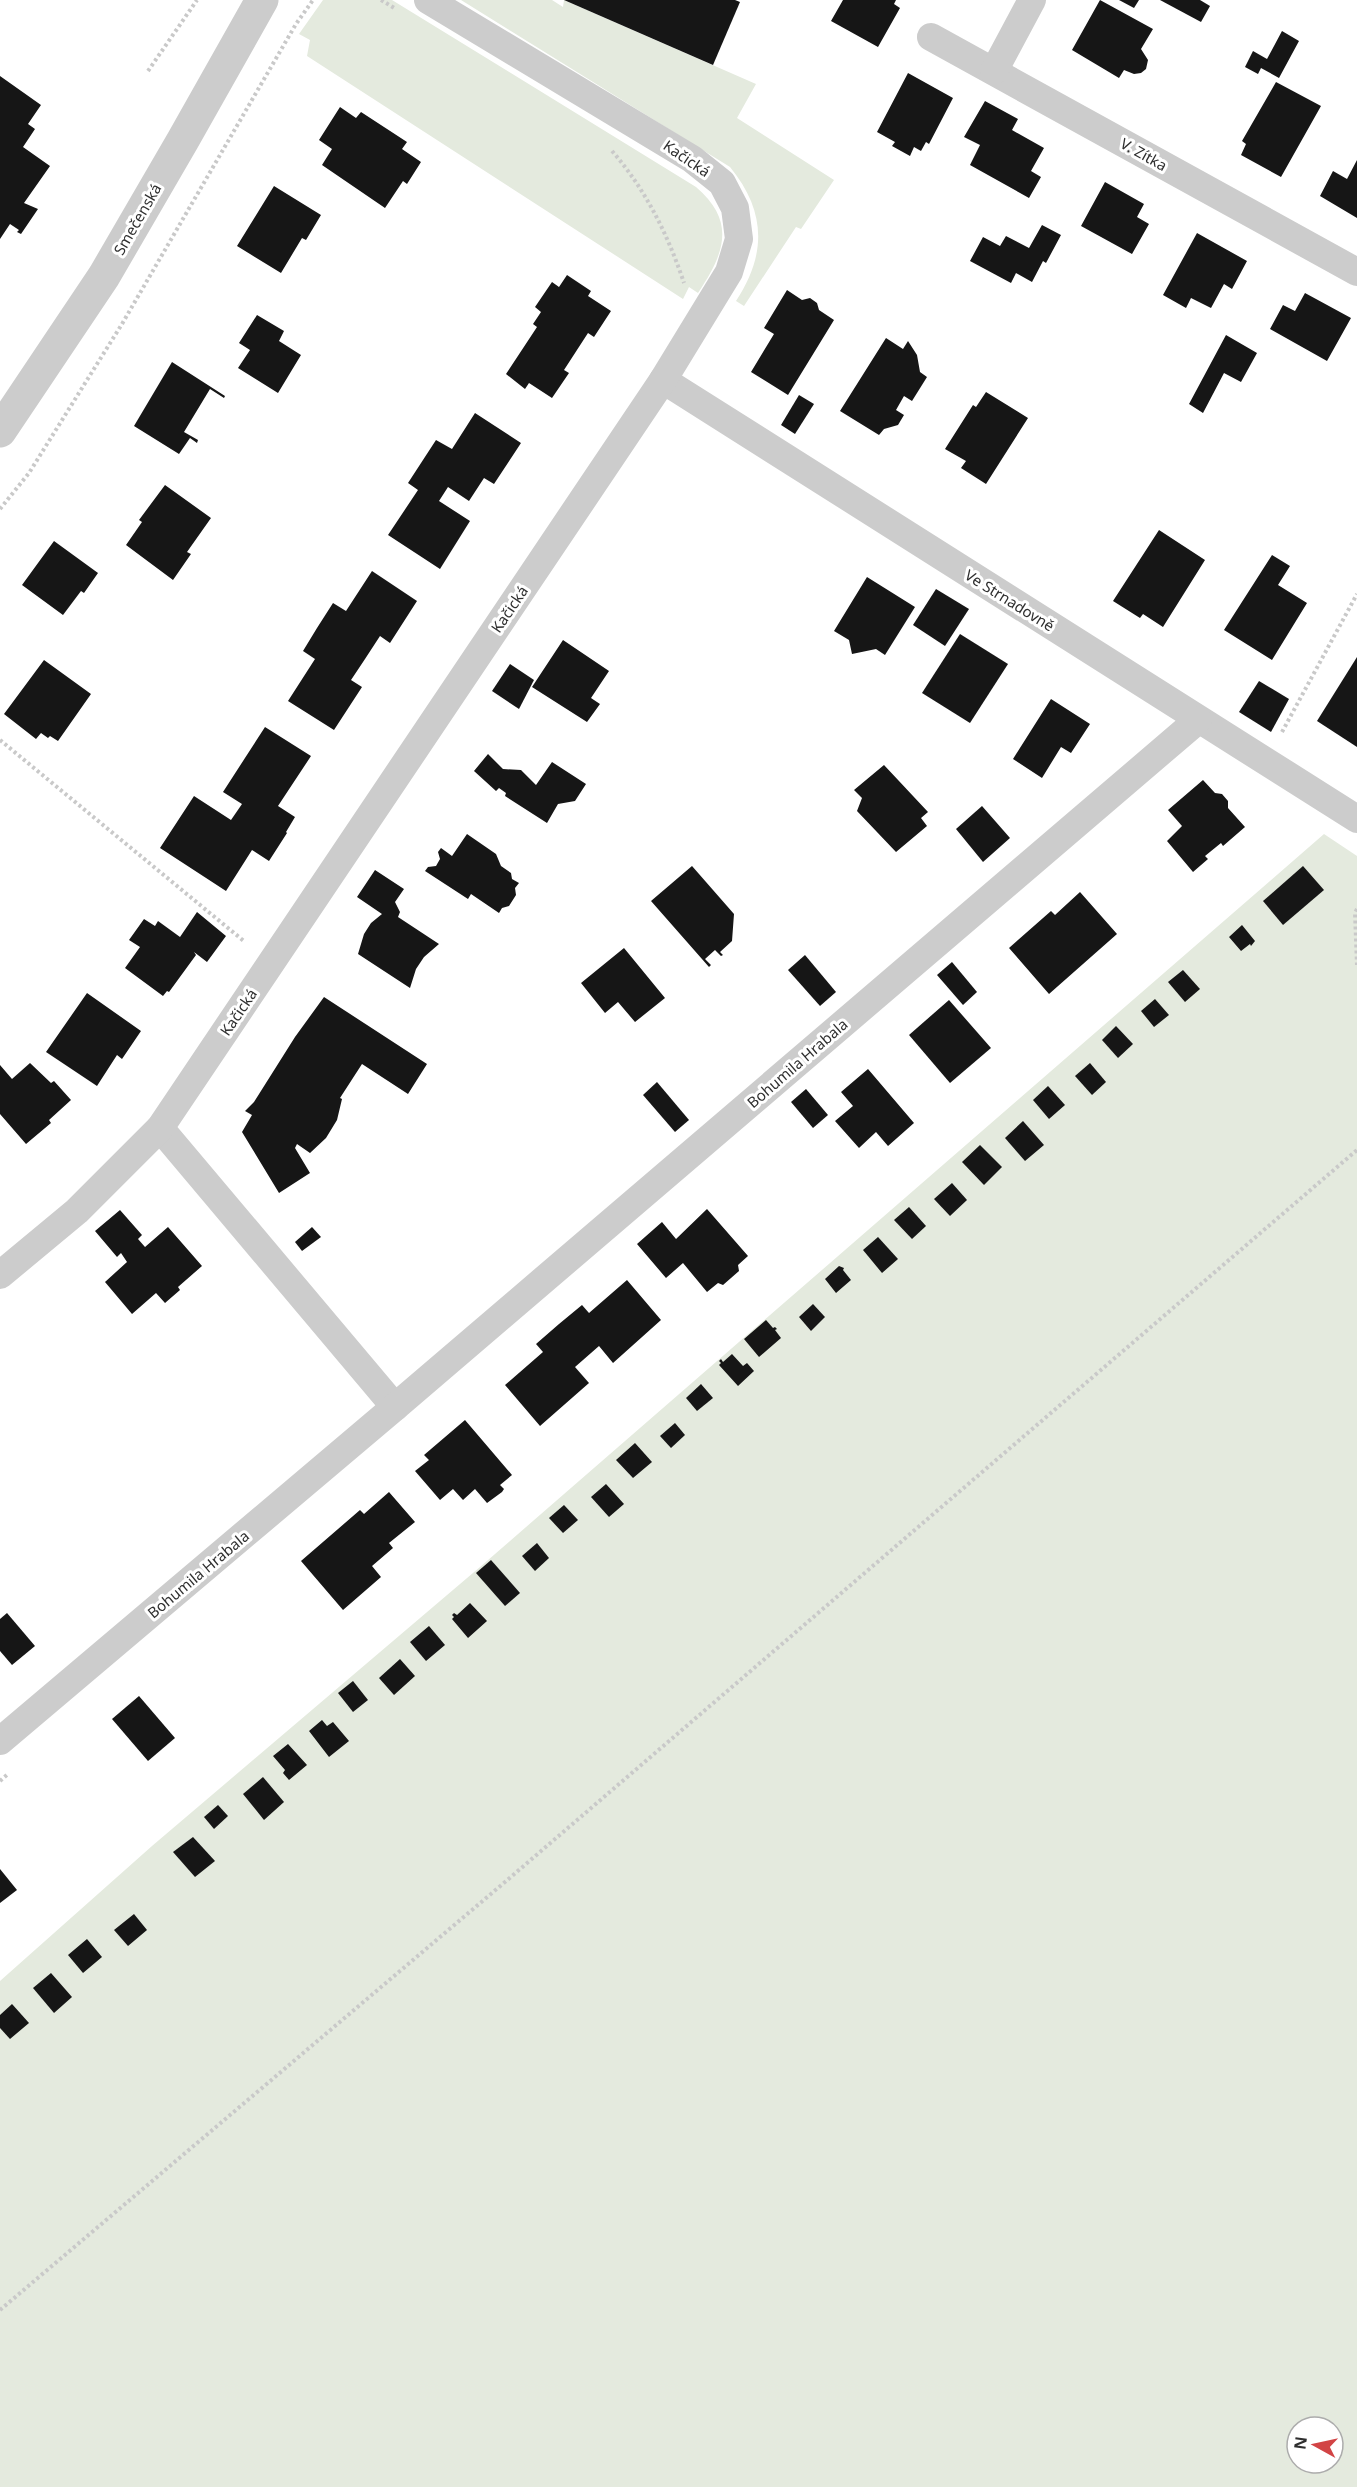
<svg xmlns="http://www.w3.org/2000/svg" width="1357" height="2487" viewBox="0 0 1357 2487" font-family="'Noto Sans',sans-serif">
  <rect width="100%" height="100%" fill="#fff"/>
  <g fill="#e4eade" fill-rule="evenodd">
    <path d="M 323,0 L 392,0 L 696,187 C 737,222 724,254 698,293 L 689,287 L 683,299 L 307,56 L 310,40 L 299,34 Z"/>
    <path d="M 461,0 L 552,0 L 563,7 L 564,0 L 756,84 L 737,118 L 834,180 L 801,229 L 796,227 L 744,306 L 736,301 C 767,254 766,211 730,167 Z"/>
    <path d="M 1324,834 L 1357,856 L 1357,2487 L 0,2487 L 0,1981 L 152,1846 L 480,1567 ZM 1297,2427 L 1333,2427 L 1333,2463 L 1297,2463 Z"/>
  </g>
  <g fill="#161616">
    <path d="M 564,0 L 735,0 L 740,2 L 713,65 Z"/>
    <path d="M 843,0 L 896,0 L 894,4 L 900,8 L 878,47 L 831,21 Z"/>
    <path d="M 1100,0 L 1153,29 L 1141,49 L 1148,60 L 1146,69 L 1141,73 L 1134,74 L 1124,70 L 1119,78 L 1072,50 Z"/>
    <path d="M 1119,0 L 1139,0 L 1134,8 Z"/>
    <path d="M 1160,0 L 1200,0 L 1210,6 L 1201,22 Z"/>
    <path d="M 1282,31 L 1299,41 L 1279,78 L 1261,68 L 1258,74 L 1245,67 L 1253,51 L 1267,59 Z"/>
    <path d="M 908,73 L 953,98 L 929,144 L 926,142 L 921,151 L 914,147 L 910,156 L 892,146 L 895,142 L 877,132 Z"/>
    <path d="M 0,76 L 41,105 L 28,124 L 35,129 L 23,147 L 50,166 L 24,203 L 38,209 L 21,234 L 17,232 L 19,230 L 10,224 L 0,239 Z"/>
    <path d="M 1276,82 L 1321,106 L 1281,177 L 1241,155 L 1246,144 L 1242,141 Z"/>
    <path d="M 985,101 L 1018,119 L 1012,130 L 1044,148 L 1031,171 L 1041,177 L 1029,198 L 970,165 L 980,145 L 964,137 Z"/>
    <path d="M 340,107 L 356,118 L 361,112 L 407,142 L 402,149 L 421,162 L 407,184 L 403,181 L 385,208 L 322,165 L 332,149 L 319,140 Z"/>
    <path d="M 1357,160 L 1357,218 L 1320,196 L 1333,171 L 1347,179 Z"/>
    <path d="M 1105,182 L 1144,204 L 1137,217 L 1149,224 L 1132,254 L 1081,226 Z"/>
    <path d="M 274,186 L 321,215 L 306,240 L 302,238 L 281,273 L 237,246 Z"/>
    <path d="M 1042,225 L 1061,235 L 1046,263 L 1043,261 L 1032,282 L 1016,273 L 1011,283 L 970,261 L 983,237 L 1000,246 L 1006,236 L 1029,248 Z"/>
    <path d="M 1197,233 L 1247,261 L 1232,289 L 1224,284 L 1211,308 L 1191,298 L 1186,308 L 1163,295 Z"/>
    <path d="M 567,275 L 591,291 L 588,296 L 611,311 L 594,337 L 588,333 L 564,370 L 569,373 L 552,398 L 529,383 L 525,389 L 506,374 L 537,327 L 533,324 L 541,312 L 535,307 L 552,282 L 559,287 Z"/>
    <path d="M 787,290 L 802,300 L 810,298 L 817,303 L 819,310 L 834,320 L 788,395 L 751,372 L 774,334 L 764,328 Z"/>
    <path d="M 1305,293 L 1351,318 L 1327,361 L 1270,329 L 1283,305 L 1295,311 Z"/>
    <path d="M 257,315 L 284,331 L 279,341 L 301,355 L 278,393 L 238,368 L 250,350 L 239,343 Z"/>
    <path d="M 1226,335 L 1257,353 L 1241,382 L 1224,373 L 1203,413 L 1189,404 Z"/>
    <path d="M 886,338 L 903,349 L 908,341 L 917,355 L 920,372 L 927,377 L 912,401 L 904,396 L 896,410 L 904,415 L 898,425 L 884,429 L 879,435 L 840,411 Z"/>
    <path d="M 172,362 L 225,396 L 224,398 L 210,389 L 184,432 L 198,440 L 197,443 L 190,438 L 179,454 L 134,426 Z"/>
    <path d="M 986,392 L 1028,418 L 986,484 L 961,468 L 966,461 L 945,449 L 973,405 L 976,407 Z"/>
    <path d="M 799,395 L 814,404 L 795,434 L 781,425 Z"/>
    <path d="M 475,413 L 521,443 L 494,484 L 484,478 L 469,501 L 448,487 L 439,501 L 470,521 L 440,569 L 388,535 L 418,490 L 408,483 L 436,440 L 452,449 Z"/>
    <path d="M 165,485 L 211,518 L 187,552 L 191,554 L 173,580 L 126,545 L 142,522 L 139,520 Z"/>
    <path d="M 1159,530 L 1205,560 L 1163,627 L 1143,614 L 1140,618 L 1113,601 Z"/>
    <path d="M 54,541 L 98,573 L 84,593 L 81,591 L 63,615 L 22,585 Z"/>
    <path d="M 1272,555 L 1290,566 L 1278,585 L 1307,603 L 1272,660 L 1224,630 Z"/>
    <path d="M 372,571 L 417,601 L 390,643 L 380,636 L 365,659 L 351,680 L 362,687 L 334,730 L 288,701 L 315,659 L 303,651 L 317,628 L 333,603 L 346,611 Z"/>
    <path d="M 867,577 L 915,607 L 885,655 L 876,649 L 852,654 L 849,640 L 834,631 Z"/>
    <path d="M 936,589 L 969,609 L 945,646 L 913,625 Z"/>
    <path d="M 960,634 L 1008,664 L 970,723 L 922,693 Z"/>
    <path d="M 563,640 L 609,671 L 591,698 L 600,704 L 587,722 L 532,687 Z"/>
    <path d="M 1357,657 L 1357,747 L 1317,721 Z"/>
    <path d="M 44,660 L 91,694 L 58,741 L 50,736 L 48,738 L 41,733 L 36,739 L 4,714 Z"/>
    <path d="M 510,664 L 534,680 L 519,709 L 492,691 Z"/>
    <path d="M 1259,681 L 1289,699 L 1271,732 L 1239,712 Z"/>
    <path d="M 1051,699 L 1090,724 L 1071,753 L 1061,747 L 1042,778 L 1013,759 Z"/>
    <path d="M 265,727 L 311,756 L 278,806 L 295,817 L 286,832 L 287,833 L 269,861 L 252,850 L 226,891 L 160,848 L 194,796 L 231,820 L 242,804 L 223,792 Z"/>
    <path d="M 488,754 L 503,769 L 521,770 L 536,785 L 552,762 L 586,784 L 575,801 L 558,804 L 547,823 L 505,796 L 506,793 L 499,788 L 496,791 L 474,771 Z"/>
    <path d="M 884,765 L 928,812 L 921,818 L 927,826 L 896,852 L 857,811 L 862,798 L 854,790 Z"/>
    <path d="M 1203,780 L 1215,793 L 1222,794 L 1228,801 L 1228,808 L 1245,827 L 1223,846 L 1221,843 L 1205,856 L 1208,859 L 1193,872 L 1167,841 L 1182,826 L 1168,810 Z"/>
    <path d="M 982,806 L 1010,838 L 983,862 L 956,829 Z"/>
    <path d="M 467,834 L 496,854 L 501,866 L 511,873 L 512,879 L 519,883 L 515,888 L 516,895 L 509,906 L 502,908 L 499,913 L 471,894 L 468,899 L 425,871 L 428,867 L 436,866 L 440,859 L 438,852 L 441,848 L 452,856 Z"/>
    <path d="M 692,866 L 734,914 L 732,941 L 720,952 L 723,955 L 721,956 L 715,950 L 705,959 L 711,965 L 709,967 L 651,901 Z"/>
    <path d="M 1303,866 L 1324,890 L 1283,925 L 1263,901 Z"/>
    <path d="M 375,870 L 404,889 L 395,902 L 400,912 L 398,917 L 439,944 L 424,957 L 416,969 L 410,988 L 358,954 L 364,934 L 371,923 L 382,914 L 357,897 Z"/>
    <path d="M 1080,892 L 1117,934 L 1049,994 L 1009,948 L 1051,911 L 1055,915 Z"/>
    <path d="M 197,912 L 226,936 L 207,962 L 194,952 L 196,955 L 169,992 L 167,991 L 163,996 L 125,968 L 140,947 L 129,940 L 144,919 L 155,926 L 158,921 L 180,937 Z"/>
    <path d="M 1242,925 L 1255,941 L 1251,946 L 1250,944 L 1241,951 L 1229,937 Z"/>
    <path d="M 624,948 L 665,998 L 635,1022 L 618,1002 L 605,1013 L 581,983 Z"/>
    <path d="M 805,955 L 836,992 L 820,1006 L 788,970 Z"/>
    <path d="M 952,962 L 977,992 L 963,1005 L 937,975 Z"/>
    <path d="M 1183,970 L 1200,989 L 1185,1002 L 1168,982 Z"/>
    <path d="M 87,993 L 141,1031 L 122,1059 L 117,1055 L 97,1086 L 46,1052 Z"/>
    <path d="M 324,997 L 427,1064 L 408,1094 L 362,1064 L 340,1098 L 342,1099 L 337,1120 L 326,1138 L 310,1153 L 297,1144 L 295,1148 L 310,1173 L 279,1193 L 242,1132 L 252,1115 L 245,1111 L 254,1102 L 295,1037 Z"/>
    <path d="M 1155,999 L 1169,1015 L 1154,1027 L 1141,1011 Z"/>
    <path d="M 949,1000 L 991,1048 L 950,1083 L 909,1035 Z"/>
    <path d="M 1116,1026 L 1133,1044 L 1118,1058 L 1102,1040 Z"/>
    <path d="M 30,1063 L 51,1083 L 54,1081 L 71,1100 L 49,1120 L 51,1123 L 26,1144 L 0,1114 L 0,1065 L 12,1079 Z"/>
    <path d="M 1090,1063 L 1106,1082 L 1092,1095 L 1075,1076 Z"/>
    <path d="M 868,1069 L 914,1123 L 888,1146 L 876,1132 L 859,1148 L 835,1121 L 853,1106 L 841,1092 Z"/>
    <path d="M 657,1082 L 689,1120 L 675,1132 L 643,1095 Z"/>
    <path d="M 1048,1086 L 1065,1105 L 1049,1119 L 1033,1100 Z"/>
    <path d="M 806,1089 L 828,1115 L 813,1128 L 791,1102 Z"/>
    <path d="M 1023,1121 L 1044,1145 L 1025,1161 L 1005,1138 Z"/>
    <path d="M 980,1145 L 1002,1167 L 984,1185 L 962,1162 Z"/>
    <path d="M 952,1183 L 967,1200 L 950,1216 L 934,1199 Z"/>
    <path d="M 909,1207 L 926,1226 L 912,1239 L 894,1220 Z"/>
    <path d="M 707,1209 L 748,1256 L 738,1265 L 739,1271 L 723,1285 L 718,1283 L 707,1292 L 683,1263 L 666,1278 L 637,1244 L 662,1222 L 676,1239 Z"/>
    <path d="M 120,1210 L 142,1235 L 138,1239 L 145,1247 L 168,1227 L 202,1266 L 178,1287 L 180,1290 L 165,1303 L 156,1293 L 132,1314 L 105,1282 L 127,1262 L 121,1253 L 117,1257 L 95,1231 Z"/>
    <path d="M 312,1227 L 321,1237 L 302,1251 L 295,1242 Z"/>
    <path d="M 878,1237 L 898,1259 L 882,1273 L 863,1250 Z"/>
    <path d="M 839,1266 L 844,1268 L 843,1270 L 851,1280 L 836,1293 L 825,1279 Z"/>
    <path d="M 627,1280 L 661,1320 L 613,1363 L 599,1346 L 575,1367 L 589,1383 L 540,1426 L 505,1385 L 543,1352 L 536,1344 L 559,1324 L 582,1305 L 589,1313 Z"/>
    <path d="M 813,1304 L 825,1317 L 811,1331 L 799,1317 Z"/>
    <path d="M 766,1320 L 773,1328 L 775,1327 L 777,1329 L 775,1330 L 781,1338 L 759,1357 L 744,1339 Z"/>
    <path d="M 732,1354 L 743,1366 L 747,1363 L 754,1371 L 738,1386 L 719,1365 L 721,1363 L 719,1361 L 721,1359 L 723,1362 Z"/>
    <path d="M 701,1384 L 713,1398 L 697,1411 L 686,1398 Z"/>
    <path d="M 465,1420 L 512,1475 L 500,1485 L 504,1489 L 502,1492 L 487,1503 L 475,1489 L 463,1500 L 453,1489 L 440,1500 L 415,1471 L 429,1460 L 424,1455 Z"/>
    <path d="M 675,1423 L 685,1435 L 671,1448 L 660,1436 Z"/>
    <path d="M 635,1443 L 652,1462 L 633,1478 L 616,1460 Z"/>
    <path d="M 606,1484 L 624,1504 L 609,1517 L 591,1497 Z"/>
    <path d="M 389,1492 L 415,1522 L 389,1543 L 393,1548 L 372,1566 L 381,1577 L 343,1610 L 301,1561 L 360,1510 L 364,1514 Z"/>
    <path d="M 564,1505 L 578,1520 L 563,1533 L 549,1518 Z"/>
    <path d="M 537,1543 L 549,1558 L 535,1571 L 522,1556 Z"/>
    <path d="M 491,1560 L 520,1593 L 505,1606 L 476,1573 Z"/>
    <path d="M 470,1603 L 487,1621 L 468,1638 L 452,1619 L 454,1617 L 452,1615 L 454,1613 L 457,1615 Z"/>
    <path d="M 7,1613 L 35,1646 L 12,1665 L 0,1651 L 0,1619 Z"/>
    <path d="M 429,1626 L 445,1645 L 426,1661 L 410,1642 Z"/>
    <path d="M 400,1659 L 415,1676 L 394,1695 L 379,1678 Z"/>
    <path d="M 353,1681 L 368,1700 L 353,1712 L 338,1693 Z"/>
    <path d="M 139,1696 L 175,1738 L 148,1761 L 112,1719 Z"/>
    <path d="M 322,1720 L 327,1726 L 333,1722 L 349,1741 L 329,1757 L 309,1731 Z"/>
    <path d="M 288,1744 L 307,1765 L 289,1780 L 283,1773 L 285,1770 L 273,1756 Z"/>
    <path d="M 263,1777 L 284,1802 L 264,1820 L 243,1794 Z"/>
    <path d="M 218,1805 L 228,1816 L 214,1829 L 204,1817 Z"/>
    <path d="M 193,1837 L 215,1861 L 195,1877 L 173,1852 Z"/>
    <path d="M 0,1869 L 17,1890 L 0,1903 Z"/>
    <path d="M 134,1914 L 147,1930 L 128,1946 L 114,1930 Z"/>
    <path d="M 87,1939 L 102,1957 L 83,1973 L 68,1955 Z"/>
    <path d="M 51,1973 L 72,1997 L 54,2013 L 33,1988 Z"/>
    <path d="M 12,2004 L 29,2023 L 10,2039 L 0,2028 L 0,2015 Z"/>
  </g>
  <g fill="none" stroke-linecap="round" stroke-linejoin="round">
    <g stroke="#c9c9c9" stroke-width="4" stroke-dasharray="3 3" stroke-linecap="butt">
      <path d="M 381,0 L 396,9"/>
      <path d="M 148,71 L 197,0"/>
      <path d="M 612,151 C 646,190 668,235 684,283"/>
      <path d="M 0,509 L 29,473 L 122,324 L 296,24 L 313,0"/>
      <path d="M 1282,732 L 1357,594"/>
      <path d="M 0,740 L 245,942"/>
      <path d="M 1357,909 L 1355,913 L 1357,965"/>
      <path d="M 0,1781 L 8,1774"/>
      <path d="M 0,2310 L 505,1882 L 1357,1150"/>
    </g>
    <g stroke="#ccc" stroke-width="28">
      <path d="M 931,37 L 1357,272"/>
      <path d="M 994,71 L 1032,0"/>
      <path d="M 663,380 L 1357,819"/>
      <path d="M 160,1128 L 395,1407"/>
      <path d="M 0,1275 L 77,1211 L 160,1128 L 663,380 L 729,272 L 739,239 L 735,208 L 722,183 L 692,159 L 428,0"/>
      <path d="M 0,1741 L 395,1407 L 1198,720"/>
    </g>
    <path stroke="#ccc" stroke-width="33" d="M 0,431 L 104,276 L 183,140 L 262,0"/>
  </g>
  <g text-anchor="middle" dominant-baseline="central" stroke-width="6" stroke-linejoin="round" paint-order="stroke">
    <g font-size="15" fill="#2f2f2f" stroke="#fff">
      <text transform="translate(1144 154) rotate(29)">V. Zítka</text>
      <text transform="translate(687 158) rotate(34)">Kačická</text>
      <text transform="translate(137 219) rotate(-60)">Smečenská</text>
      <text transform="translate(1010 600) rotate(32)">Ve Strnadovně</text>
      <text transform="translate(509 609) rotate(-56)">Kačická</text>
      <text transform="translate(238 1012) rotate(-56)">Kačická</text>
      <text transform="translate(797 1063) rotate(-41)">Bohumila Hrabala</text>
      <text transform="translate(198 1574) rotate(-40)">Bohumila Hrabala</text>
    </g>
  </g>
  <g transform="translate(1315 2445) rotate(278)"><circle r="28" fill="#ffffff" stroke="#acacac" stroke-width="1.5"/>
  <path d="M0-4.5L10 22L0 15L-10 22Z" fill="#d24445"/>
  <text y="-9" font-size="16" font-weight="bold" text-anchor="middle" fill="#2f2f2f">N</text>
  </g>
</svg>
